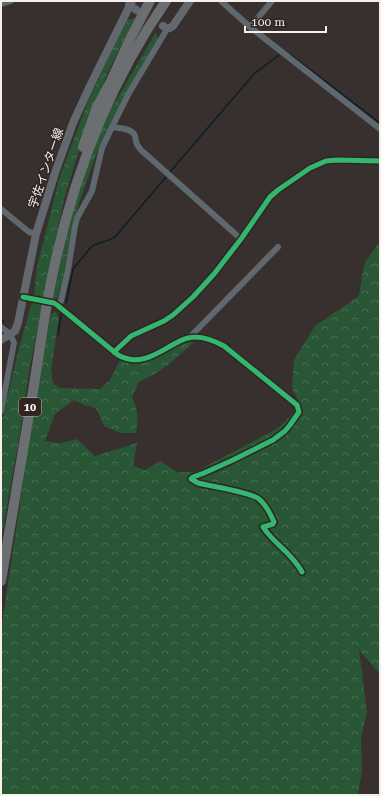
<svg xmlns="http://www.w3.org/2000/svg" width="381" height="796" viewBox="0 0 381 796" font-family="'Roboto Serif','Noto Sans JP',serif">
  <defs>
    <pattern id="forest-crowns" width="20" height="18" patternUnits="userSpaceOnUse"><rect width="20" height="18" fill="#295635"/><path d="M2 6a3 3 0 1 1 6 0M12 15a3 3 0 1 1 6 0" fill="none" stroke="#496f52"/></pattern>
  </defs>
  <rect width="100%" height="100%" fill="#37302e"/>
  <g fill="url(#forest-crowns)">
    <path d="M 135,18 L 108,72 L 87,125 L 64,199 L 30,366 L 19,439 L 1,540 L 1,425 L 6,402 L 20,344 L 34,295 L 37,267 L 59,179 L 90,96 L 127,20 Z"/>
    <path d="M 156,32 L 158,39 L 128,90 L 98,149 L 73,221 L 63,280 L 58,298 L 53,299 L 71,214 L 95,142 L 111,109 Z"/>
    <path d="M 380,241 L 380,674 L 359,650 L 367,712 L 361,738 L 362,770 L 358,795 L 1,795 L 1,631 L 25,469 L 45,344 L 51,314 L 56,312 L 59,318 L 51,370 L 53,383 L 60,388 L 100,389 L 110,380 L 120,360 L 140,364 L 184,342 L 194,342 L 168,365 L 155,374 L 139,382 L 132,397 C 138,411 139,417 136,433 L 120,433 L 104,426 L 96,408 L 84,405 L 74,400 L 55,414 L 45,441 L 61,443 L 77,439 L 95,456 L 137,443 L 133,466 L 145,470 L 160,461 L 177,472 L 195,472 L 277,429 L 301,406 L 292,388 L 294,360 L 315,326 L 359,296 L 364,264 Z"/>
  </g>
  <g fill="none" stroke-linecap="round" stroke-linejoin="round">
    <g stroke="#0a1f26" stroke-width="1.5">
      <path d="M 291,55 L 380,123"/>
      <path d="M 170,172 L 254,74 L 279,55"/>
      <path d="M 66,303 L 73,269 L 92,246 C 99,242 108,242 115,237 L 166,177"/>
      <path d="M 1,319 L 4,322"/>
      <path d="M 58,335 L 61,315"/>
    </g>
    <path stroke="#544d4a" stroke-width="6" stroke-dasharray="6 3" stroke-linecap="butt" d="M 32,299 L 50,302"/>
    <g stroke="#5f686f" stroke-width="6">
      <path d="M 221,1 L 250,27 L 380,129"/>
      <path d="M 1,4 L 11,1"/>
      <path d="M 250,27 L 272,1"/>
      <path d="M 112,127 C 118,128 133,128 135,136 C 137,144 135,143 141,150 L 241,239"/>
      <path d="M 1,209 L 29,232 L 36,234"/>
      <path d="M 23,297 L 32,299"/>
      <path d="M 54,303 L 118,355 C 149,373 169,336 198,337 C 206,337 216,341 224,346 C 235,352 244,362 254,371 C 268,382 283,393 297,405 L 299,412 L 290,425 L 285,431 L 273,440 L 233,460 L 204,473 L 193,477 L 191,479 L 198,483 C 210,486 251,492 259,499 C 265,504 271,515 274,522 L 273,524 L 263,527 C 274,544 292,553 302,572"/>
      <path d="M 57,305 L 61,301 L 68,270 L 75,226 L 77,218 L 92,191 L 102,148 L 112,127 L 129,93 L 167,29"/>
      <path d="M 1,327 L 10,334 L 14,343 L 1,411"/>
      <path d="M 189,338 L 278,247"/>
      <path d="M 114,352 L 131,336 L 164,321 L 173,315 L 193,297 L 214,274 L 241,239 L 270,197 L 278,190 L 310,168 L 326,161 L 337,160 L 380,161"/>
    </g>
    <g stroke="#62686d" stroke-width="8">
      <path d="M 129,5 L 138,11"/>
      <path d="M 163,26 C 167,29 169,29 173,26 L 190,1"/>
      <path d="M 1,340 L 15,331 L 18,323 L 36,234 L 55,173 L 73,123 L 89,88 L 132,1"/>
    </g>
    <g stroke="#6b6f72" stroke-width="10">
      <path d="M 83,147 L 97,107 L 111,81 L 131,37 L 150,1"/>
      <path d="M 1,581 C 12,515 23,450 34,385 C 40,348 45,309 53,273 C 73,176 110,82 166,1"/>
    </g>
    <defs>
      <g id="cycleway">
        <path d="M 23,297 L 54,303 L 57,305 L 118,355 C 139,367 156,354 174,344 C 178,342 183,339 188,338 C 200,335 213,340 224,346 L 297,405 L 299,412 L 290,425 L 285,431 L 273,440 L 233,460 L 204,473 L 193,477 L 191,479 L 198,483 C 210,486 251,492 259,499 C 265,504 271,515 274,522 L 273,524 L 263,527 C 274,544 292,553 302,572"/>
        <path d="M 114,352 L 131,336 L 164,321 L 173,315 L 193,297 L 214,274 L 241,239 L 270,197 L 278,190 L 310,168 L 326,161 L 337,160 L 380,161"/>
      </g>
    </defs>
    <use href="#cycleway" stroke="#302521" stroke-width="8"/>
    <use href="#cycleway" stroke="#33b770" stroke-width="5"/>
  </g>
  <g text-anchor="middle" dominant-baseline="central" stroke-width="3" stroke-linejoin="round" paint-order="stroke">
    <rect fill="#302521" stroke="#bbb2af" stroke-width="1" x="19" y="398" width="22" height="18" rx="3"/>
    <g font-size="11" font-weight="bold" fill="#f7efec">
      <text x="30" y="407">10</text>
    </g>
    <g font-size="12" fill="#f7efec" stroke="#302521">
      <text transform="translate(46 168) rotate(-71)">宇佐インター線</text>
    </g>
  </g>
  <rect width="381" height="796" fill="none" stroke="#f7efec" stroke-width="4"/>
  <path d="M245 26v6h81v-6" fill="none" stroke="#f7efec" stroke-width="2"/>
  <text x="251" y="26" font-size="12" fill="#f7efec" stroke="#302521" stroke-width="3" paint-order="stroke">100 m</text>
</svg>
